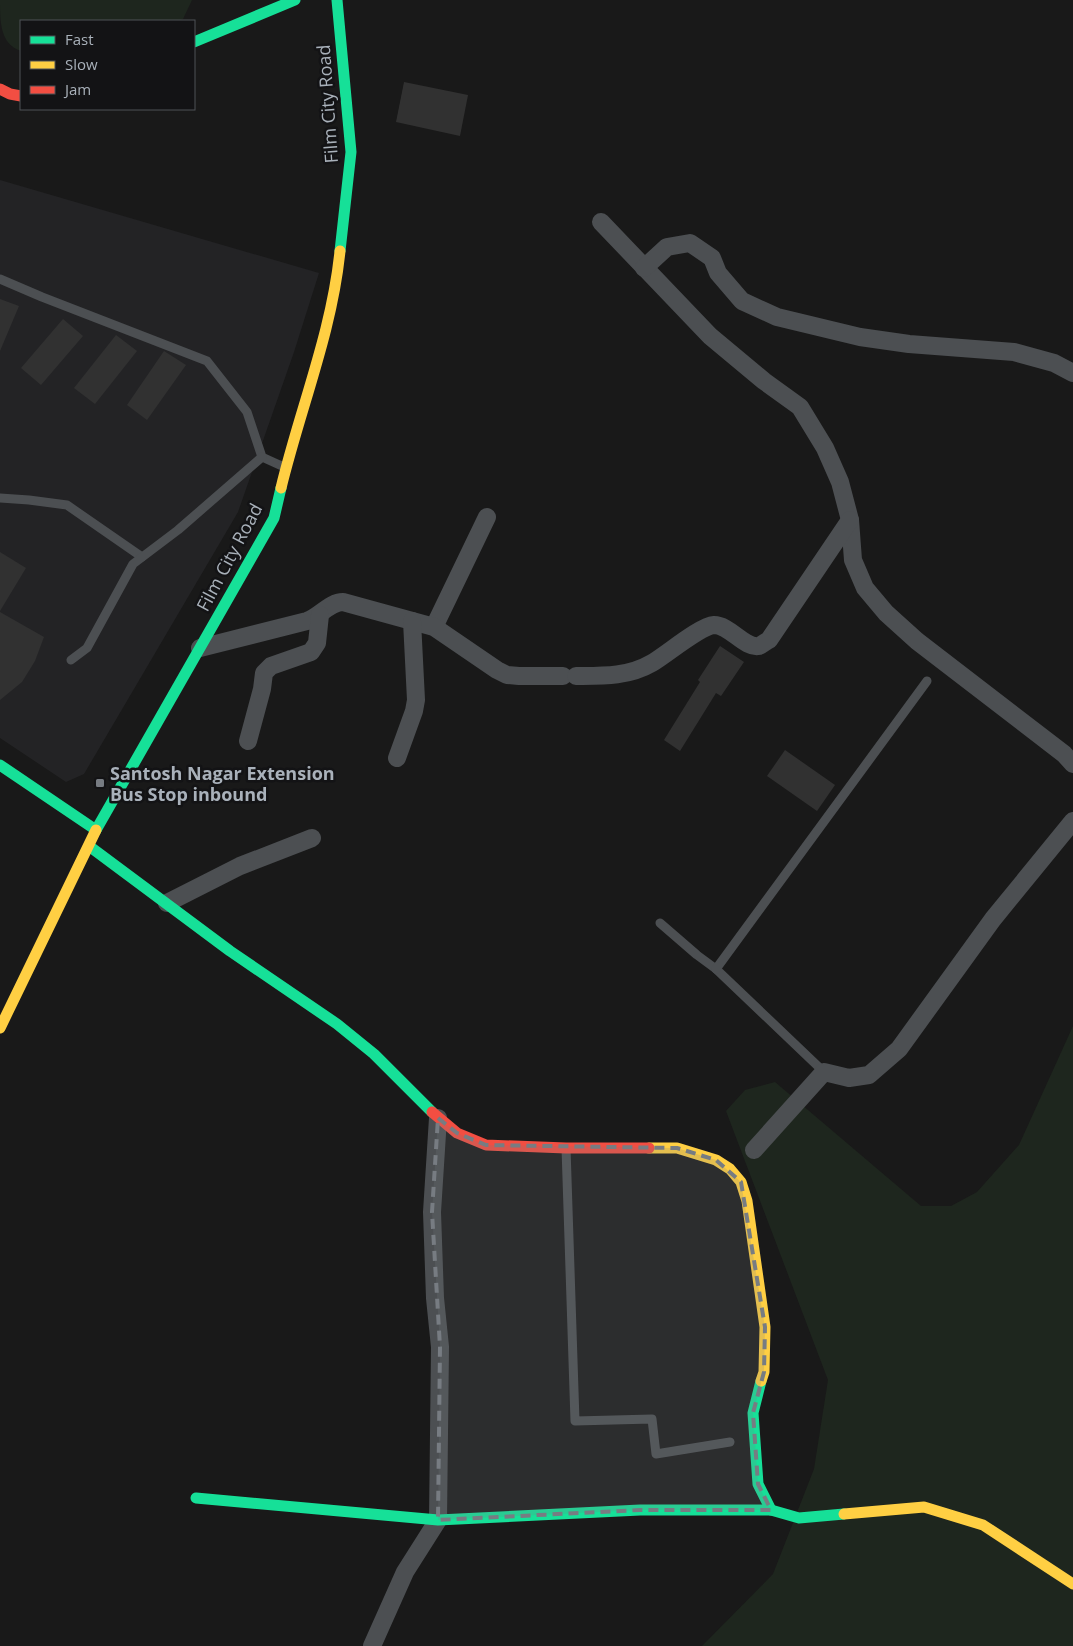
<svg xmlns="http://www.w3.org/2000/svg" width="1073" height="1646" viewBox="0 0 1073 1646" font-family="'Open Sans',sans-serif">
  <rect width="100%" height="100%" fill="#191919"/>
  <path fill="#232325" d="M 0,180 L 319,273 L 294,352 L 238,512 L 84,774 L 66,782 L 0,738 Z"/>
  <g fill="#1e261e">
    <path d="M 0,0 L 192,0 L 183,19 L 177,21 L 21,21 L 21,51 C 0,44 0,22 0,0 Z"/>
    <path d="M 1073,1026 L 1073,1646 L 702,1646 L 773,1574 L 814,1469 L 828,1380 L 726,1111 L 745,1090 L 775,1082 L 921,1206 L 951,1206 L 977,1192 L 1019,1145 Z"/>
  </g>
  <g fill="#313131">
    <path d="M 404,82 L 468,95 L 460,136 L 396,122 Z"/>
    <path d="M 0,299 L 19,306 L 0,351 Z"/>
    <path d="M 63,319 L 83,336 L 41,385 L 21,368 Z"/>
    <path d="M 116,335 L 137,351 L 95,404 L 74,388 Z"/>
    <path d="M 164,351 L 186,365 L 147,420 L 127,405 Z"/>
    <path d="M 0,552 L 26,568 L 0,611 Z"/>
    <path d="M 0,612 L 44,637 L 35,661 L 22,682 L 0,700 Z"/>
    <path d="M 720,646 L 744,662 L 721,696 L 716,693 L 680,751 L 664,740 L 700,682 L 698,680 Z"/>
    <path d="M 785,750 L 835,785 L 817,811 L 767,776 Z"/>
  </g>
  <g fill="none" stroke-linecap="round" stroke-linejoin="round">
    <g stroke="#4c4f52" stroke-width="9">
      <path d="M 0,279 L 42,297 L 207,361 L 247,412 L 262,457 L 284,467"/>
      <path d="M 0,498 L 29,500 L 67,505 L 142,557"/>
      <path d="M 71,660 L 87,648 L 133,564 L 178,530 L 262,457"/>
      <path d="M 660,923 L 697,955 L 716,969 L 824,1072"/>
      <path d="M 716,969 L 927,681"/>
      <path d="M 566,1148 L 575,1421 L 652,1419 L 656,1454 L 730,1442"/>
    </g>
    <g stroke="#4c4f52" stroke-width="18">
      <path d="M 601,222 L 710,336 L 764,381 L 800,407 L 825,448 L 840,482 L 850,520 L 853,560 L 865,588 L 886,613 L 917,641 L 1064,754 L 1073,764"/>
      <path d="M 644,268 L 667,247 L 690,243 L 712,258 L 718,273 L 742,301 L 777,317 L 860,337 L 909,344 L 1014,352 L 1054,363 L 1073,373"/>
      <path d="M 434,627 L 487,517"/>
      <path d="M 200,648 L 307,621 C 320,616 330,602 343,602 L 434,627 L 497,670 L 507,675 L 519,676 L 563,676"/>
      <path d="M 576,676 C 602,676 628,677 652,663 C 666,655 700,626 714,625 C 730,625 745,649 759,646 C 762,645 766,641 769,640 L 850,520"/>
      <path d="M 248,741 L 262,689 L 264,673 L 271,666 L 311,652 L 317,643 L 320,615"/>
      <path d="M 397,758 L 414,711 L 416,700 L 412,621"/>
      <path d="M 167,903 L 240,866 L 312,838"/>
      <path d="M 754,1150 L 824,1072 L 849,1078 L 869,1075 L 899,1049 L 993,919 L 1073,821"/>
      <path d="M 372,1646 L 405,1572 L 438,1520 L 440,1347 L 435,1298 L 432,1212 L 438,1118"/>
    </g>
    <g stroke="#16e098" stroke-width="11">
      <path d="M 337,0 L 351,152 L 340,251"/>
      <path d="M 194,42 L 295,0"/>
      <path d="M 0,765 L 96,830"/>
      <path d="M 96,830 L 274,518 L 281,488"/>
      <path d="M 89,846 L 230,951 L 337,1024 L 374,1054 L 432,1112"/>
      <path d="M 761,1381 L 753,1413 L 758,1484 L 771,1510"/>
      <path d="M 196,1498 L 438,1520 L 640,1510 L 771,1510 L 799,1518 L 844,1514"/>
    </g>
    <g stroke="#ffcf43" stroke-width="11">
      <path d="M 281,488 C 300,409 332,332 340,251"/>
      <path d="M 0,1028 L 96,830"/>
      <path d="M 649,1148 L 677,1148 L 716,1160 L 730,1169 L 741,1182 L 747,1201 L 765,1327 L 764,1372 L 761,1381"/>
      <path d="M 844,1514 L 924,1507 L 983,1525 L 1073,1584"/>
    </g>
    <g stroke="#f24e42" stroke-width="11">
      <path d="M 0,89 L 10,94 L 21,96"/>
      <path d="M 432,1112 L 457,1133 L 486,1145 L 566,1148 L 649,1148"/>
    </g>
  </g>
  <path fill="#777c82" fill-opacity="0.2" stroke="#777c82" stroke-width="4" stroke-dasharray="10 6" stroke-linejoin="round" d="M 438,1118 L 457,1133 L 486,1145 L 677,1148 L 716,1160 L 741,1182 L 765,1327 L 764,1372 L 753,1413 L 758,1484 L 771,1510 L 640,1510 L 438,1520 L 440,1347 L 432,1212 Z"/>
  <rect fill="#777c82" stroke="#131315" stroke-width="2" x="95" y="778" width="10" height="10" rx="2.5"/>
  <g text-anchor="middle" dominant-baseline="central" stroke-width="5" stroke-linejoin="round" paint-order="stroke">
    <g font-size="18" fill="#a9b1ba" stroke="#131315">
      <text transform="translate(327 104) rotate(-94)">Film City Road</text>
      <text transform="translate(229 557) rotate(-62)">Film City Road</text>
    </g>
    <g font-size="18" font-weight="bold" fill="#a9b1ba" stroke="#131315" text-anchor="start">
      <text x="110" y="773">Santosh Nagar Extension<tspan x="110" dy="21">Bus Stop inbound</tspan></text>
    </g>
  </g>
  <rect x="20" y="20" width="175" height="90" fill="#131315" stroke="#4f5257"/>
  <rect x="30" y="36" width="25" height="8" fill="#16e098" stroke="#4f5257"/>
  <text x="65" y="45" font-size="15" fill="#a9b1ba">Fast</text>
  <rect x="30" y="61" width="25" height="8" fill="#ffcf43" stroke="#4f5257"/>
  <text x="65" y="70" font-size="15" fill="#a9b1ba">Slow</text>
  <rect x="30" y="86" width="25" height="8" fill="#f24e42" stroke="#4f5257"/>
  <text x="65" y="95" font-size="15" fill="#a9b1ba">Jam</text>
</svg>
